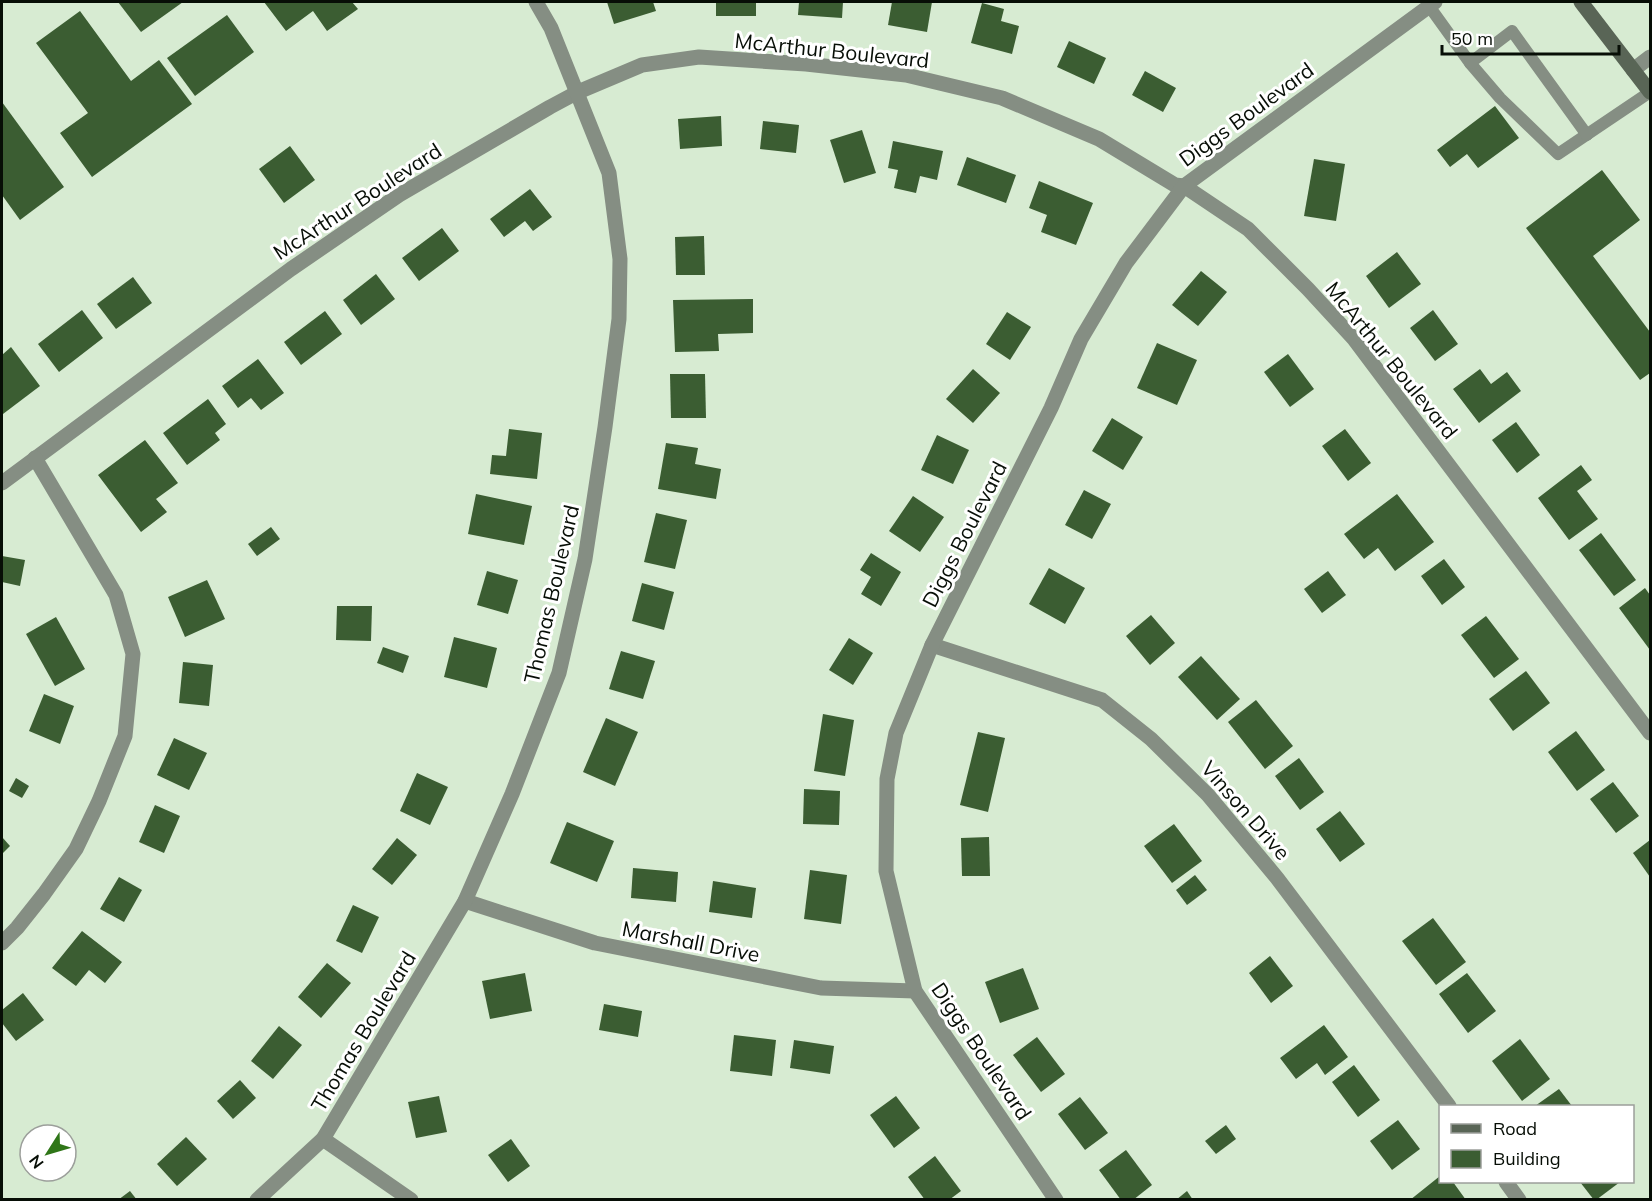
<svg xmlns="http://www.w3.org/2000/svg" width="1652" height="1201" viewBox="0 0 1652 1201" font-family="Mulish,sans-serif">
  <rect width="100%" height="100%" fill="#d7ebd2"/>
  <g fill="#3b5d32">
    <path d="M 118,2 L 183,2 L 141,32 Z"/>
    <path d="M 264,2 L 352,2 L 358,9 L 327,31 L 313,11 L 286,31 Z"/>
    <path d="M 607,2 L 653,2 L 656,11 L 614,24 Z"/>
    <rect x="716" y="2" width="40" height="14"/>
    <path d="M 799,2 L 843,2 L 842,18 L 798,15 Z"/>
    <path d="M 892,2 L 932,2 L 927,32 L 888,25 Z"/>
    <path d="M 982,3 L 1004,9 L 1001,21 L 1019,26 L 1012,54 L 971,43 Z"/>
    <path d="M 80,11 L 131,81 L 159,60 L 192,104 L 92,177 L 60,133 L 88,113 L 36,43 Z"/>
    <path d="M 227,15 L 254,52 L 195,96 L 167,58 Z"/>
    <path d="M 1069,41 L 1106,58 L 1094,84 L 1057,67 Z"/>
    <path d="M 1145,71 L 1176,88 L 1163,112 L 1132,95 Z"/>
    <path d="M 2,102 L 64,187 L 20,220 L 2,195 Z"/>
    <path d="M 1495,106 L 1519,138 L 1478,168 L 1467,154 L 1450,167 L 1437,150 Z"/>
    <path d="M 721,116 L 722,146 L 680,149 L 678,119 Z"/>
    <path d="M 763,121 L 799,125 L 796,153 L 760,149 Z"/>
    <path d="M 862,130 L 876,173 L 844,183 L 830,140 Z"/>
    <path d="M 893,141 L 943,151 L 937,180 L 920,176 L 916,193 L 894,188 L 898,170 L 888,168 Z"/>
    <path d="M 290,146 L 315,180 L 284,203 L 259,169 Z"/>
    <path d="M 967,157 L 1016,175 L 1006,203 L 957,185 Z"/>
    <path d="M 1314,159 L 1345,164 L 1336,221 L 1304,216 Z"/>
    <path d="M 1602,170 L 1640,220 L 1593,256 L 1650,332 L 1650,373 L 1640,380 L 1526,228 Z"/>
    <path d="M 1039,181 L 1093,203 L 1076,245 L 1041,232 L 1047,215 L 1029,208 Z"/>
    <path d="M 530,189 L 552,217 L 533,231 L 525,221 L 504,237 L 490,219 Z"/>
    <path d="M 442,228 L 459,251 L 419,281 L 402,258 Z"/>
    <path d="M 704,236 L 705,275 L 676,275 L 675,237 Z"/>
    <path d="M 1397,252 L 1421,284 L 1389,308 L 1366,276 Z"/>
    <path d="M 1201,271 L 1227,292 L 1198,326 L 1172,305 Z"/>
    <path d="M 376,274 L 395,299 L 361,325 L 343,300 Z"/>
    <path d="M 133,277 L 152,303 L 116,329 L 97,304 Z"/>
    <path d="M 753,299 L 753,333 L 718,334 L 719,351 L 675,352 L 673,300 Z"/>
    <path d="M 82,310 L 103,338 L 59,372 L 38,344 Z"/>
    <path d="M 1433,310 L 1458,344 L 1435,361 L 1410,328 Z"/>
    <path d="M 325,311 L 342,334 L 301,365 L 284,342 Z"/>
    <path d="M 1007,312 L 1031,327 L 1010,360 L 986,344 Z"/>
    <path d="M 1157,343 L 1197,360 L 1177,405 L 1137,388 Z"/>
    <path d="M 11,347 L 40,386 L 3,414 L 2,411 L 2,355 Z"/>
    <path d="M 1288,354 L 1314,389 L 1290,407 L 1264,372 Z"/>
    <path d="M 258,359 L 284,393 L 261,410 L 251,398 L 238,408 L 222,386 Z"/>
    <path d="M 973,369 L 1000,393 L 973,423 L 946,399 Z"/>
    <path d="M 1480,369 L 1491,384 L 1507,372 L 1521,391 L 1479,423 L 1453,389 Z"/>
    <path d="M 670,374 L 705,374 L 706,418 L 671,418 Z"/>
    <path d="M 208,399 L 226,424 L 215,433 L 220,440 L 187,465 L 163,433 Z"/>
    <path d="M 1112,418 L 1143,437 L 1123,470 L 1092,451 Z"/>
    <path d="M 1516,422 L 1540,455 L 1517,473 L 1492,440 Z"/>
    <path d="M 509,429 L 542,433 L 537,479 L 490,474 L 492,455 L 506,456 Z"/>
    <path d="M 1345,429 L 1371,463 L 1348,481 L 1322,446 Z"/>
    <path d="M 937,435 L 969,450 L 953,484 L 921,470 Z"/>
    <path d="M 145,440 L 178,483 L 156,499 L 167,512 L 141,532 L 98,475 Z"/>
    <path d="M 666,443 L 698,448 L 695,464 L 721,469 L 716,499 L 658,489 Z"/>
    <path d="M 1581,465 L 1592,480 L 1577,491 L 1598,519 L 1569,540 L 1538,498 Z"/>
    <path d="M 1084,490 L 1111,504 L 1092,539 L 1065,525 Z"/>
    <path d="M 476,494 L 532,506 L 524,545 L 468,534 Z"/>
    <path d="M 1397,494 L 1434,542 L 1395,571 L 1378,548 L 1364,559 L 1344,534 Z"/>
    <path d="M 913,496 L 944,517 L 920,552 L 889,531 Z"/>
    <path d="M 656,513 L 687,520 L 675,569 L 644,562 Z"/>
    <path d="M 271,527 L 280,539 L 257,556 L 248,544 Z"/>
    <path d="M 1601,533 L 1636,580 L 1614,596 L 1579,550 Z"/>
    <path d="M 871,553 L 901,572 L 881,606 L 861,594 L 871,577 L 860,570 Z"/>
    <path d="M 2,556 L 25,560 L 20,586 L 2,582 Z"/>
    <path d="M 1444,559 L 1465,587 L 1442,605 L 1421,576 Z"/>
    <path d="M 1049,568 L 1085,588 L 1065,624 L 1029,604 Z"/>
    <path d="M 487,571 L 518,580 L 508,614 L 477,605 Z"/>
    <path d="M 1328,571 L 1346,595 L 1322,613 L 1304,589 Z"/>
    <path d="M 207,580 L 225,619 L 185,637 L 168,597 Z"/>
    <path d="M 642,583 L 674,592 L 664,630 L 632,621 Z"/>
    <path d="M 1645,588 L 1650,595 L 1650,650 L 1619,608 Z"/>
    <path d="M 337,606 L 372,606 L 371,641 L 336,640 Z"/>
    <path d="M 1151,615 L 1175,643 L 1150,665 L 1126,636 Z"/>
    <path d="M 1486,616 L 1519,659 L 1494,678 L 1461,635 Z"/>
    <path d="M 56,617 L 85,669 L 55,686 L 26,634 Z"/>
    <path d="M 454,637 L 497,648 L 487,688 L 444,677 Z"/>
    <path d="M 849,638 L 873,653 L 853,685 L 829,670 Z"/>
    <path d="M 383,647 L 409,656 L 403,673 L 377,663 Z"/>
    <path d="M 621,651 L 655,661 L 643,699 L 609,689 Z"/>
    <path d="M 1201,656 L 1240,699 L 1217,720 L 1178,677 Z"/>
    <path d="M 183,662 L 213,665 L 209,706 L 179,703 Z"/>
    <path d="M 1526,671 L 1550,703 L 1513,731 L 1489,699 Z"/>
    <path d="M 44,694 L 74,706 L 60,744 L 29,731 Z"/>
    <path d="M 1256,700 L 1293,746 L 1265,769 L 1228,722 Z"/>
    <path d="M 823,714 L 854,720 L 845,776 L 814,771 Z"/>
    <path d="M 606,718 L 638,732 L 615,786 L 583,772 Z"/>
    <path d="M 1576,731 L 1605,770 L 1577,791 L 1548,752 Z"/>
    <path d="M 978,732 L 1005,738 L 988,812 L 960,805 Z"/>
    <path d="M 174,738 L 207,753 L 189,790 L 157,775 Z"/>
    <path d="M 1299,758 L 1324,792 L 1300,810 L 1275,776 Z"/>
    <path d="M 417,773 L 448,787 L 430,825 L 400,811 Z"/>
    <path d="M 16,778 L 29,786 L 22,798 L 9,791 Z"/>
    <path d="M 1613,782 L 1639,816 L 1616,833 L 1590,799 Z"/>
    <path d="M 804,789 L 840,791 L 839,825 L 803,824 Z"/>
    <path d="M 155,805 L 180,816 L 164,853 L 139,842 Z"/>
    <path d="M 1340,811 L 1365,844 L 1340,862 L 1316,829 Z"/>
    <path d="M 567,822 L 614,841 L 597,882 L 550,863 Z"/>
    <path d="M 1174,824 L 1202,861 L 1172,883 L 1144,846 Z"/>
    <path d="M 2,837 L 10,846 L 2,854 Z"/>
    <path d="M 989,837 L 990,876 L 962,876 L 961,838 Z"/>
    <path d="M 397,838 L 417,855 L 392,885 L 372,869 Z"/>
    <path d="M 1650,840 L 1650,877 L 1633,853 Z"/>
    <path d="M 633,868 L 678,872 L 676,902 L 631,898 Z"/>
    <path d="M 810,870 L 847,875 L 841,924 L 804,919 Z"/>
    <path d="M 1195,875 L 1207,890 L 1187,905 L 1176,890 Z"/>
    <path d="M 119,877 L 142,890 L 124,922 L 100,909 Z"/>
    <path d="M 713,881 L 756,888 L 752,918 L 709,912 Z"/>
    <path d="M 353,905 L 379,917 L 362,953 L 336,941 Z"/>
    <path d="M 1433,918 L 1466,962 L 1436,985 L 1402,941 Z"/>
    <path d="M 82,931 L 122,962 L 105,983 L 89,970 L 76,986 L 52,968 Z"/>
    <path d="M 1270,956 L 1293,986 L 1271,1003 L 1249,973 Z"/>
    <path d="M 327,963 L 351,983 L 321,1018 L 298,997 Z"/>
    <path d="M 1023,968 L 1039,1009 L 1000,1023 L 985,982 Z"/>
    <path d="M 525,973 L 532,1011 L 490,1019 L 482,981 Z"/>
    <path d="M 1467,973 L 1496,1011 L 1468,1033 L 1439,994 Z"/>
    <path d="M 23,993 L 44,1020 L 16,1041 L 2,1023 L 2,1010 Z"/>
    <path d="M 604,1004 L 642,1011 L 638,1037 L 599,1030 Z"/>
    <path d="M 1324,1025 L 1348,1057 L 1325,1075 L 1317,1063 L 1296,1079 L 1280,1058 Z"/>
    <path d="M 279,1026 L 302,1045 L 273,1079 L 251,1061 Z"/>
    <path d="M 734,1035 L 776,1040 L 772,1076 L 730,1071 Z"/>
    <path d="M 1037,1037 L 1065,1074 L 1041,1092 L 1013,1055 Z"/>
    <path d="M 1520,1039 L 1550,1079 L 1522,1101 L 1492,1061 Z"/>
    <path d="M 794,1040 L 834,1046 L 830,1074 L 790,1068 Z"/>
    <path d="M 1354,1065 L 1380,1100 L 1358,1117 L 1332,1082 Z"/>
    <path d="M 240,1080 L 256,1098 L 233,1119 L 217,1101 Z"/>
    <path d="M 1559,1089 L 1572,1106 L 1535,1106 Z"/>
    <path d="M 439,1096 L 447,1132 L 416,1138 L 408,1102 Z"/>
    <path d="M 896,1096 L 920,1128 L 894,1148 L 870,1115 Z"/>
    <path d="M 1080,1097 L 1108,1133 L 1085,1150 L 1058,1114 Z"/>
    <path d="M 1398,1120 L 1420,1149 L 1392,1170 L 1370,1141 Z"/>
    <path d="M 1226,1125 L 1236,1139 L 1216,1154 L 1205,1141 Z"/>
    <path d="M 186,1137 L 207,1159 L 177,1186 L 157,1164 Z"/>
    <path d="M 511,1139 L 530,1166 L 508,1182 L 488,1155 Z"/>
    <path d="M 1126,1150 L 1152,1185 L 1133,1200 L 1121,1200 L 1099,1170 Z"/>
    <path d="M 935,1156 L 961,1191 L 949,1200 L 925,1200 L 908,1177 Z"/>
    <path d="M 1440,1176 L 1440,1182 L 1453,1182 L 1466,1200 L 1410,1200 Z"/>
    <path d="M 1580,1182 L 1620,1182 L 1596,1200 L 1594,1200 Z"/>
    <path d="M 130,1191 L 137,1200 L 118,1200 Z"/>
    <path d="M 1187,1191 L 1193,1200 L 1176,1200 Z"/>
  </g>
  <g fill="none" stroke-linecap="round" stroke-linejoin="round">
    <g stroke="#858e83" stroke-width="12">
      <path d="M 1429,6 L 1470,63 L 1500,98 L 1558,154 L 1650,92"/>
      <path d="M 1470,63 L 1512,31 L 1587,135"/>
    </g>
    <g stroke="#858e83" stroke-width="15">
      <path d="M 1633,70 L 1650,57"/>
      <path d="M 2,483 L 291,269 L 399,195 L 550,107 L 578,92 L 642,65 L 699,57 L 806,64 L 906,75 L 1002,98 L 1099,139 L 1175,185 L 1184,186 L 1248,229 L 1308,289 L 1354,339 L 1650,733"/>
      <path d="M 932,645 L 1102,700 L 1151,739 L 1208,795 L 1277,878 L 1449,1106"/>
      <path d="M 465,901 L 595,943 L 821,988 L 915,991"/>
      <path d="M 2,943 L 17,928 L 44,894 L 76,849 L 99,801 L 125,736 L 133,654 L 116,595 L 35,458"/>
      <path d="M 323,1139 L 411,1200"/>
      <path d="M 1506,1182 L 1519,1200"/>
      <path d="M 257,1200 L 323,1139 L 465,901 L 512,794 L 559,673 L 585,559 L 605,427 L 619,319 L 620,259 L 609,173 L 551,28 L 536,2"/>
      <path d="M 1056,1200 L 915,991 L 886,871 L 887,779 L 896,733 L 932,645 L 1051,408 L 1081,339 L 1126,263 L 1184,186 L 1435,2"/>
    </g>
    <path stroke="#596556" stroke-width="15" d="M 1581,2 L 1650,92"/>
  </g>
  <g text-anchor="middle" dominant-baseline="central" stroke-width="6" stroke-linejoin="round" paint-order="stroke">
    <g font-size="21" fill="#070e06" stroke="#fff">
      <text transform="translate(832 50) rotate(6)">McArthur Boulevard</text>
      <text transform="translate(1246 114) rotate(-36)">Diggs Boulevard</text>
      <text transform="translate(357 201) rotate(-33)">McArthur Boulevard</text>
      <text transform="translate(1392 360) rotate(51)">McArthur Boulevard</text>
      <text transform="translate(964 534) rotate(-63)">Diggs Boulevard</text>
      <text transform="translate(551 594) rotate(-77)">Thomas Boulevard</text>
      <text transform="translate(1246 810) rotate(49)">Vinson Drive</text>
      <text transform="translate(691 941) rotate(11)">Marshall Drive</text>
      <text transform="translate(363 1031) rotate(-59)">Thomas Boulevard</text>
      <text transform="translate(982 1051) rotate(56)">Diggs Boulevard</text>
    </g>
  </g>
  <rect width="1652" height="1201" fill="none" stroke="#070e06" stroke-width="6"/>
  <rect x="1439" y="1105" width="195" height="78" fill="#ffffff" stroke="#9c9f9b" stroke-width="1.5"/>
  <rect x="1451" y="1124" width="30" height="9" fill="#596556" stroke="#9c9f9b" stroke-width="1.5"/>
  <text x="1493" y="1135" font-size="18" fill="#070e06">Road</text>
  <rect x="1451" y="1150" width="30" height="18" fill="#3b5d32" stroke="#9c9f9b" stroke-width="1.5"/>
  <text x="1493" y="1165" font-size="18" fill="#070e06">Building</text>
  <g transform="translate(48 1153) rotate(233)"><circle r="28" fill="#ffffff" stroke="#9c9f9b" stroke-width="1.5"/>
  <path d="M0-4.5L10 22L0 15L-10 22Z" fill="#2f7618"/>
  <text y="-9" font-size="16" font-weight="bold" text-anchor="middle" fill="#070e06">N</text>
  </g>
  <path d="M1442 45v9h177v-9" fill="none" stroke="#070e06" stroke-width="3"/>
  <text x="1451" y="45" font-size="18" fill="#070e06" stroke="#ffffff" stroke-width="4.5" paint-order="stroke">50 m</text>
</svg>
